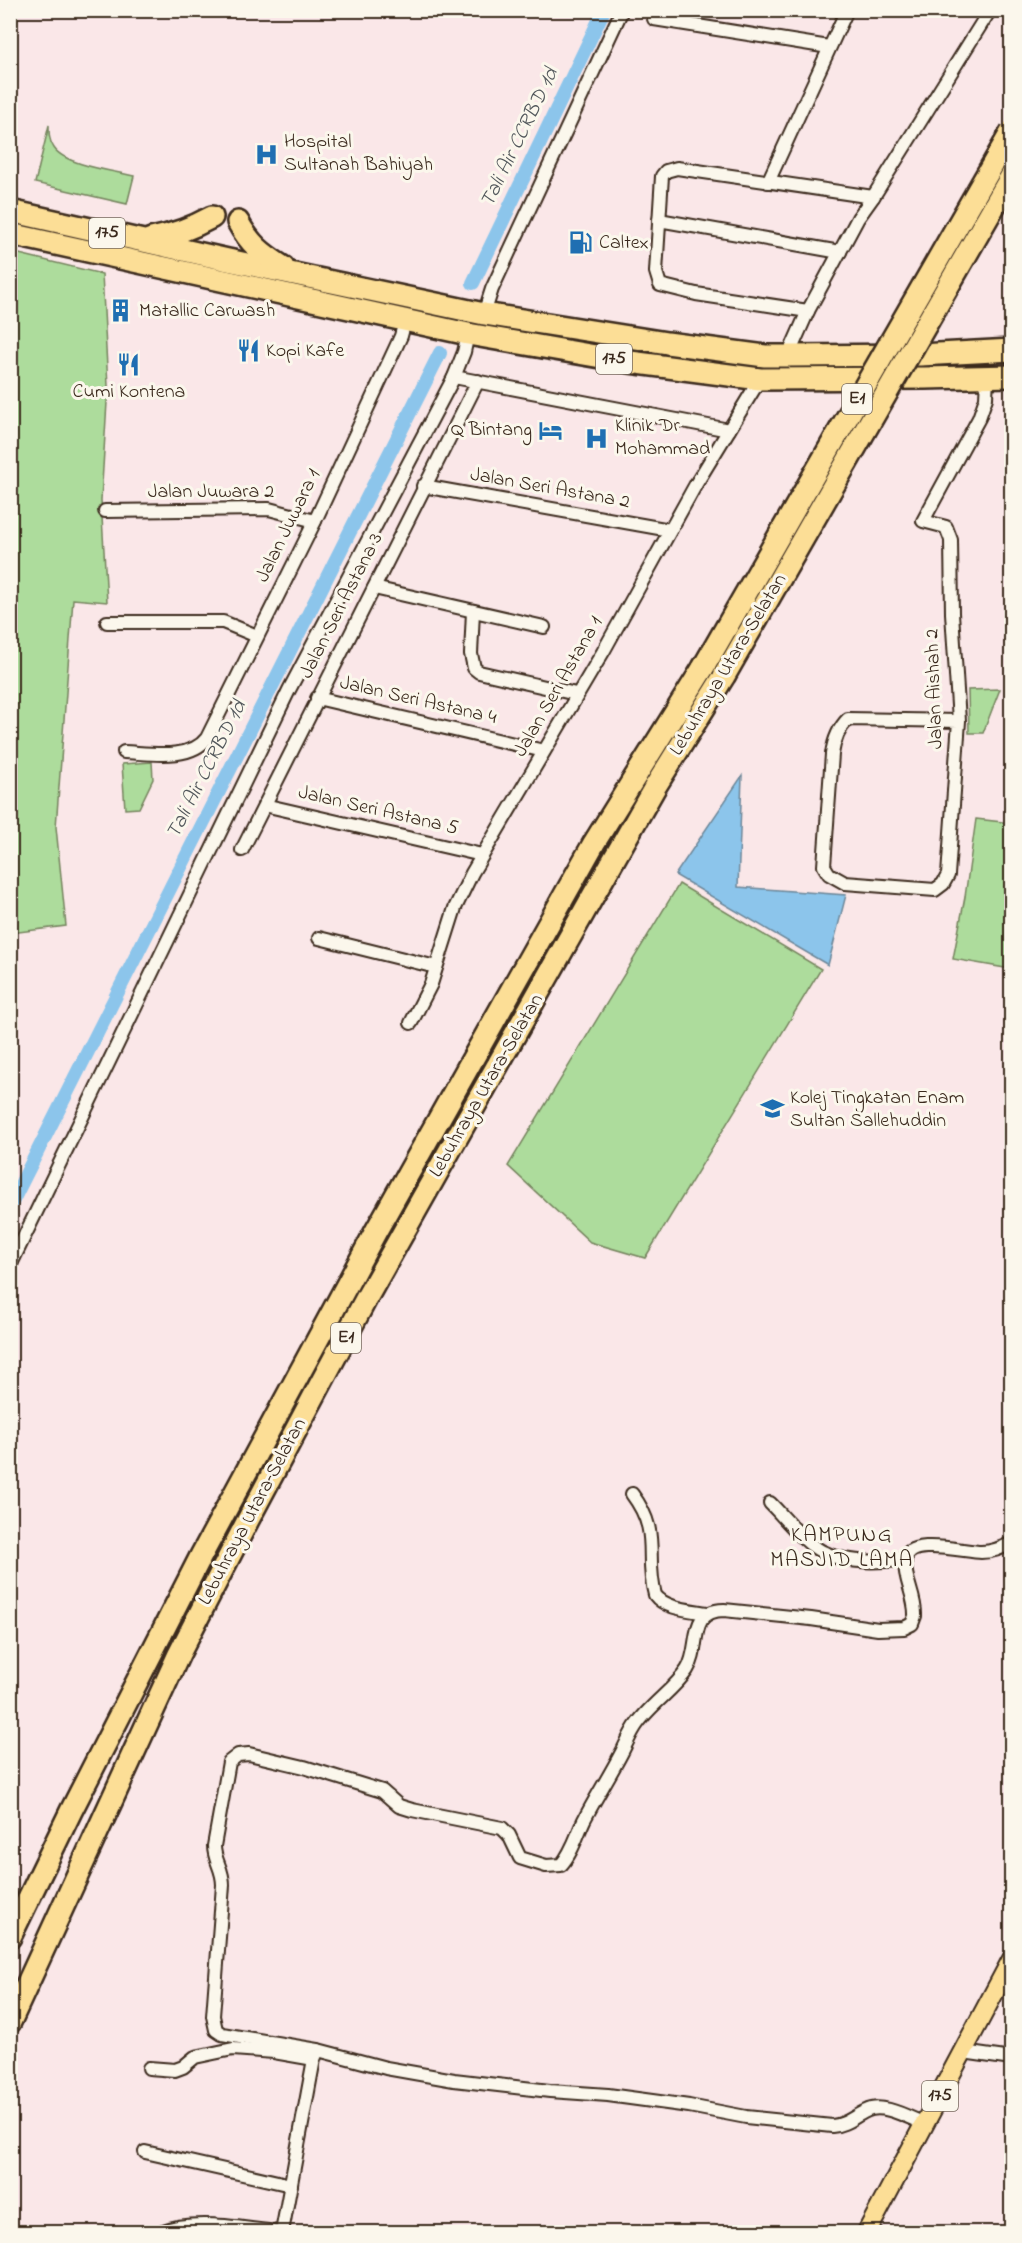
<svg xmlns="http://www.w3.org/2000/svg" width="1022" height="2243" viewBox="0 0 1022 2243" font-family="'Indie Flower',sans-serif">
  <rect width="100%" height="100%" fill="#fae7e8"/>
  <filter id="ink" filterUnits="userSpaceOnUse"><feTurbulence type="fractalNoise" baseFrequency=".0167" numOctaves="2"/><feDisplacementMap in="SourceGraphic" scale="12" xChannelSelector="R" yChannelSelector="G"/><feConvolveMatrix kernelMatrix="1 2 1 2 8 2 1 2 1" color-interpolation-filters="sRGB"/></filter>
  <g filter="url(#ink)">
    <g fill="#addc9c" stroke="#74835d" stroke-width="1.5">
      <path d="M 49,125 C 49,134 49,141 54,148 C 65,165 114,171 134,176 L 127,204 L 35,183 Z"/>
      <path d="M 11,252 L 102,274 L 108,386 L 101,500 L 107,602 L 73,599 L 56,827 L 66,926 L 11,933 Z"/>
      <path d="M 1000,689 L 983,733 L 969,733 L 968,690 Z"/>
      <path d="M 152,762 L 153,779 L 139,808 L 125,809 L 122,764 Z"/>
      <path d="M 976,819 L 1011,823 L 1011,969 L 953,959 L 965,897 Z"/>
      <path d="M 679,884 L 821,969 L 645,1258 L 590,1242 L 508,1166 Z"/>
    </g>
    <path fill="#8cc5eb" stroke="#6c8799" stroke-width="1.5" d="M 742,776 L 738,887 L 846,895 L 828,965 L 675,875 Z"/>
    <g fill="none" stroke-linecap="round" stroke-linejoin="round">
      <g stroke="#8cc5eb" stroke-width="14">
        <path d="M 473,283 L 604,10"/>
        <path d="M 10,1206 L 440,353"/>
      </g>
      <defs>
        <g id="street">
          <path d="M 655,10 L 654,19 L 829,47"/>
          <path d="M 768,182 L 847,10"/>
          <path d="M 659,220 L 840,252"/>
          <path d="M 808,311 L 696,294 L 660,285 L 656,272 L 662,176 L 666,171 L 677,168 L 873,197"/>
          <path d="M 484,314 L 492,289 L 622,10"/>
          <path d="M 788,356 L 808,311 L 858,218 L 873,197 L 990,10"/>
          <path d="M 454,377 L 729,430"/>
          <path d="M 423,486 L 670,530"/>
          <path d="M 105,511 L 269,509 L 315,521"/>
          <path d="M 374,588 L 544,627"/>
          <path d="M 473,611 L 471,654 L 474,668 L 479,672 L 576,694"/>
          <path d="M 107,622 L 223,622 L 257,636"/>
          <path d="M 317,698 L 544,751"/>
          <path d="M 959,721 L 848,719 C 838,729 834,740 832,754 L 824,866 L 829,874 L 845,883 L 935,890 L 943,884 L 948,875 L 959,721 L 952,613 L 951,540 L 946,527 L 923,521 L 979,418 L 986,398 L 987,377"/>
          <path d="M 124,752 C 149,753 190,761 207,738 L 315,521 L 401,336 L 405,321"/>
          <path d="M 264,805 L 482,855"/>
          <path d="M 242,850 L 478,381"/>
          <path d="M 319,938 L 436,967"/>
          <path d="M 411,1023 L 431,984 L 455,908 L 472,873 L 603,652 L 696,484 L 760,379"/>
          <path d="M 10,1266 L 289,690 L 454,377 L 464,352 L 468,334"/>
          <path d="M 632,1494 C 662,1534 644,1555 655,1595 C 665,1609 691,1610 707,1613"/>
          <path d="M 770,1503 C 784,1517 797,1534 813,1546 C 838,1565 876,1562 905,1560"/>
          <path d="M 963,2052 L 1012,2059"/>
          <path d="M 149,2068 L 175,2070 L 183,2067 L 195,2057 L 233,2049 L 274,2052 L 314,2059"/>
          <path d="M 925,2124 C 909,2118 883,2102 866,2111 C 853,2117 846,2125 832,2126 L 746,2117 L 689,2106 L 608,2095 L 550,2091 L 454,2080 L 386,2068 L 318,2050 L 222,2034 L 216,2030 L 213,2016 L 223,1885 C 223,1868 214,1861 214,1846 L 229,1762 L 238,1755 L 249,1754 L 304,1767 L 382,1791 L 399,1806 L 412,1810 L 502,1828 L 509,1835 L 520,1858 L 546,1866 L 561,1865 C 572,1853 577,1835 584,1820 C 596,1797 610,1775 622,1752 C 626,1744 630,1735 635,1727 C 649,1705 673,1691 687,1670 C 702,1647 686,1611 724,1610 L 811,1619 L 878,1629 L 904,1628 L 912,1624 L 915,1616 C 916,1597 904,1580 905,1561 C 906,1536 965,1552 981,1552 C 993,1552 1001,1548 1012,1543"/>
          <path d="M 145,2152 L 291,2185"/>
          <path d="M 160,2232 C 196,2218 242,2229 280,2232"/>
          <path d="M 282,2232 L 314,2059 L 318,2050"/>
        </g>
        <path id="primary" d="M 867,2232 L 1012,1959"/>
        <g id="highway">
          <path d="M 10,211 L 228,260 L 484,314 L 667,343 L 765,356 L 788,356 L 920,355 L 1012,350"/>
          <path d="M 238,222 C 250,244 261,253 283,267"/>
          <path d="M 10,234 L 468,334 L 630,362 L 760,379 L 925,378 L 1012,376"/>
          <path d="M 151,239 C 174,235 192,228 212,217"/>
          <path d="M 10,1937 L 71,1811 L 201,1556 L 376,1231 L 594,843 L 703,668"/>
          <path d="M 10,2022 L 179,1654 L 248,1520 L 367,1297 L 593,896 L 655,787 L 724,676"/>
        </g>
      </defs>
      <use href="#street" stroke="#3b2a1e" stroke-width="16"/>
      <use href="#primary" stroke="#3b2a1e" stroke-width="22"/>
      <use href="#highway" stroke="#3b2a1e" stroke-width="26"/>
      <use href="#street" stroke="#fbf7ec" stroke-width="12"/>
      <use href="#primary" stroke="#fcde96" stroke-width="18"/>
      <use href="#highway" stroke="#fcde96" stroke-width="21"/>
      <defs>
        <g id="highway-bridge">
          <path d="M 703,668 L 1012,131"/>
          <path d="M 724,676 L 1012,175"/>
        </g>
      </defs>
      <use href="#highway-bridge" stroke="#3b2a1e" stroke-width="26" stroke-linecap="butt"/>
      <use href="#highway-bridge" stroke="#fcde96" stroke-width="21"/>
    </g>
  </g>
  <defs>
    <symbol id="hospital-bare" viewBox="-9 -9 18 18"><path d="M-5-5h3v3.5h4V-5h3V5h-3V1.5h-4V5h-3Z" fill="#1f6fb2" stroke="#fbf7ec" stroke-width="2.5" paint-order="stroke"/></symbol>
    <symbol id="fuel-bare" viewBox="-9 -9 18 18"><path d="M-5.5-6h7V0h2V4h1.3V-2.5L3-4.5l.8-.8L6-3V5H2.5V1h-1V6h-7ZM-4.2-4.7v3.2H.2V-4.7Z" fill="#1f6fb2" stroke="#fbf7ec" stroke-width="2.5" paint-order="stroke"/></symbol>
    <symbol id="building-bare" viewBox="-9 -9 18 18"><path d="M-4-6H4V6H1V3H-1V6H-4ZM-2.5-4.3h1.7v1.8h-1.7ZM.8-4.3h1.7v1.8H.8ZM-2.5-1h1.7V.8h-1.7ZM.8-1h1.7V.8H.8Z" fill="#1f6fb2" stroke="#fbf7ec" stroke-width="2.5" paint-order="stroke"/></symbol>
    <symbol id="restaurant-bare" viewBox="-9 -9 18 18"><path d="M-5-6h1v4h1v-4h1v4h1v-4h1v5L-1.5 .5V6h-2V.5L-5-1ZM5-6V6H3V1.5H1.5Q1.5-4 5-6Z" fill="#1f6fb2" stroke="#fbf7ec" stroke-width="2.5" paint-order="stroke"/></symbol>
    <symbol id="hotel-bare" viewBox="-9 -9 18 18"><path d="M-6-4.5h1.5V1H6V5H4.5V3h-9V5H-6ZM-4 0a1.8 1.8 0 1 1 3.6 0ZM.5 0V-2.5h3Q6-2.5 6 0Z" fill="#1f6fb2" stroke="#fbf7ec" stroke-width="2.5" paint-order="stroke"/></symbol>
    <symbol id="school-bare" viewBox="-9 -9 18 18"><path d="M0-5L7-2L0 1L-7-2ZM-4 1L0 2.5L4 1V4Q0 6-4 4Z" fill="#1f6fb2" stroke="#fbf7ec" stroke-width="2.5" paint-order="stroke"/></symbol>
  </defs>
  <g fill-rule="evenodd">
    <use href="#hospital-bare" x="250" y="138" width="33" height="33"/>
    <use href="#fuel-bare" x="564" y="226" width="33" height="33"/>
    <use href="#building-bare" x="104" y="294" width="33" height="33"/>
    <use href="#restaurant-bare" x="232" y="334" width="33" height="33"/>
    <use href="#restaurant-bare" x="112" y="348" width="33" height="33"/>
    <use href="#hotel-bare" x="534" y="414" width="33" height="33"/>
    <use href="#hospital-bare" x="580" y="422" width="33" height="33"/>
    <use href="#school-bare" x="756" y="1092" width="33" height="33"/>
  </g>
  <g text-anchor="middle" dominant-baseline="central" stroke-width="6" stroke-linejoin="round" paint-order="stroke">
    <g fill="#fbf7ec" stroke="#75685c" stroke-width="1.5">
      <rect x="89" y="218" width="36" height="30" rx="4.5"/>
      <rect x="596" y="344" width="36" height="30" rx="4.5"/>
      <rect x="842" y="384" width="30" height="30" rx="4.5"/>
      <rect x="331" y="1323" width="30" height="30" rx="4.5"/>
      <rect x="922" y="2081" width="36" height="30" rx="4.5"/>
    </g>
    <g font-size="18" font-weight="bold" fill="#3b2a1e">
      <text x="107" y="233">175</text>
      <text x="614" y="359">175</text>
      <text x="857" y="399">E1</text>
      <text x="346" y="1338">E1</text>
      <text x="940" y="2096">175</text>
    </g>
    <g font-size="20" fill="#3b2a1e" stroke="#fbf7ec" text-anchor="start">
      <text x="284" y="142">Hospital<tspan x="284" dy="23">Sultanah Bahiyah</tspan></text>
      <text x="599" y="243">Caltex</text>
      <text x="139" y="311">Matallic Carwash</text>
      <text x="266" y="351">Kopi Kafe</text>
      <text x="129" y="392" text-anchor="middle">Cumi Kontena</text>
      <text x="615" y="426">Klinik Dr<tspan x="615" dy="23">Mohammad</tspan></text>
      <text x="532" y="430" text-anchor="end">Q Bintang</text>
      <text x="790" y="1098">Kolej Tingkatan Enam<tspan x="790" dy="23">Sultan Sallehuddin</tspan></text>
    </g>
    <g font-size="20" fill="#3b2a1e" stroke="#fbf7ec">
      <text transform="translate(550 489) rotate(10)">Jalan Seri Astana 2</text>
      <text x="211" y="492">Jalan Juwara 2</text>
      <text transform="translate(289 526) rotate(-64)">Jalan Juwara 1</text>
      <text transform="translate(342 606) rotate(-63)">Jalan Seri Astana 3</text>
      <text transform="translate(729 665) rotate(-59)">Lebuhraya Utara–Selatan</text>
      <text transform="translate(559 687) rotate(-60)">Jalan Seri Astana 1</text>
      <text transform="translate(935 689) rotate(-92)">Jalan Aishah 2</text>
      <text transform="translate(418 701) rotate(13)">Jalan Seri Astana 4</text>
      <text transform="translate(378 811) rotate(13)">Jalan Seri Astana 5</text>
      <text transform="translate(487 1086) rotate(-60)">Lebuhraya Utara–Selatan</text>
      <text transform="translate(253 1512) rotate(-62)">Lebuhraya Utara–Selatan</text>
    </g>
    <g font-size="21" font-style="italic" fill="#53585c" stroke="#fbf7ec">
      <text transform="translate(520 138) rotate(-64)">Tali Air CCRBD 1d</text>
      <text transform="translate(207 770) rotate(-63)">Tali Air CCRBD 1d</text>
    </g>
    <g font-size="22" letter-spacing="1.5" fill="#3b2a1e" stroke="#fbf7ec">
      <text x="842" y="1536">KAMPUNG<tspan x="842" dy="25">MASJID LAMA</tspan></text>
    </g>
  </g>
  <rect width="1022" height="2243" fill="none" stroke="#fbf7ec" stroke-width="36"/>
  <rect x="18" y="18" width="986" height="2207" fill="none" stroke="#3b2a1e" stroke-width="2" filter="url(#ink)"/>
</svg>
